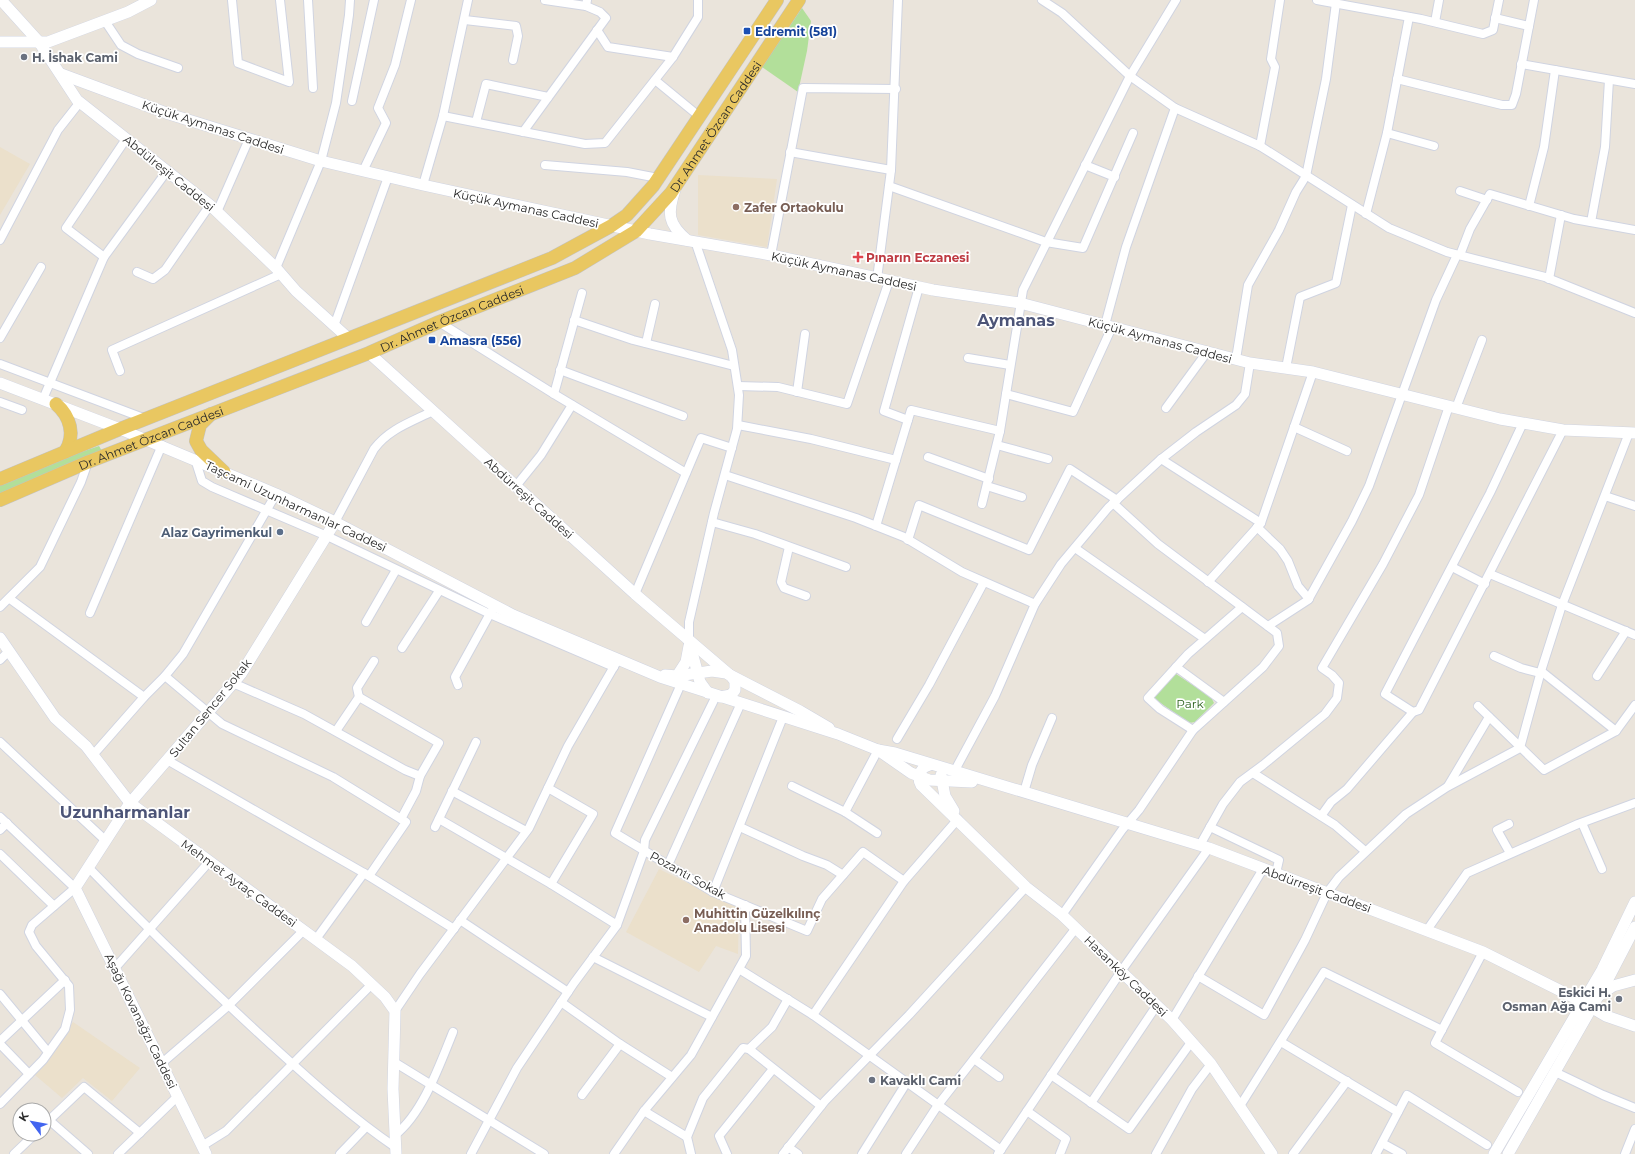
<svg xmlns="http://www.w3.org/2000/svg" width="1635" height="1154" viewBox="0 0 1635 1154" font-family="Montserrat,sans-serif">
  <rect width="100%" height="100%" fill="#eae4db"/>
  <g fill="#ebe0cb">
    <path d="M 0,147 L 30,164 L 0,215 Z"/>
    <path d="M 698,175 L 777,179 L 767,247 L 698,235 Z"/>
    <path d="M 659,869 L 739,908 L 738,954 L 716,946 L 699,972 L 626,932 Z"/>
    <path d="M 73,1022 L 140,1068 L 112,1101 L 83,1078 L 62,1098 L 35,1075 Z"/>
  </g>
  <g fill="#b2df9a">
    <path d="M 802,8 L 811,21 L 807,51 L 798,92 L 762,67 Z"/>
    <path d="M 99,446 L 102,451 L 0,495 L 0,483 L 49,463 Z"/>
    <path d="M 1176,674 L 1211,697 L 1214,703 L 1195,722 L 1189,723 L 1152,697 Z"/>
  </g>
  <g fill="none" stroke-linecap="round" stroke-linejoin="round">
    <defs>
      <g id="street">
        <path d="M 232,0 L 238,63 L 289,82 L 280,0"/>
        <path d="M 308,0 L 313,88"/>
        <path d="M 545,0 L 586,6"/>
        <path d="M 1042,0 L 1062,13 L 1130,76 L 1175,108 L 1260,146 L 1389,228 L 1447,252 L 1545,277 L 1635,313"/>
        <path d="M 1317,0 L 1421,19 L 1483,34 L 1493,30 L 1499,0"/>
        <path d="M 1495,18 L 1529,26"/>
        <path d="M 465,20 L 516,26 L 518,36 L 513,60"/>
        <path d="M 105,21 L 121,45 L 138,54 L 178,68"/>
        <path d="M 1435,22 L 1439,0"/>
        <path d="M 597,30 L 608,47 L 673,57"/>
        <path d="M 1521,64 L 1635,84"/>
        <path d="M 1397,79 L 1502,105 L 1512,105 L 1516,94 L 1534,0"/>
        <path d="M 655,80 L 700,117"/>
        <path d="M 352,101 L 374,0"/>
        <path d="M 443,116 L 585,144 L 605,143 L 673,57 L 698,17 L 698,0"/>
        <path d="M 476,122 L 486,84 L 548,97"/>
        <path d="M 523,132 L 606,18 L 600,12 L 586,6 L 587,0"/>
        <path d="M 1387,133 L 1434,146"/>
        <path d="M 1260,146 L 1275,67 L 1271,59 L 1280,0"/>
        <path d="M 790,152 L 891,170"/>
        <path d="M 545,165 L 627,172 L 658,178"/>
        <path d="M 1085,165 L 1115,177"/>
        <path d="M 363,171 L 386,123 L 378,108 L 395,65 L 411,0"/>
        <path d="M 423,185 L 443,116 L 468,0"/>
        <path d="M 889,186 L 1046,242 L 1083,248 L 1133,133"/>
        <path d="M 1460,191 L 1487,200"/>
        <path d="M 1529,206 L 1544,147 L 1555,70"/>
        <path d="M 217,212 L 249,139"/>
        <path d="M 1366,214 L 1387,133 L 1409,17"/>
        <path d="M 1591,222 L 1605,147 L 1609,80"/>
        <path d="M 0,240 L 58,130 L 80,102"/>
        <path d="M 771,255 L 803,88 L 896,89"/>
        <path d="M 1460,255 L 1470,229 L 1490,194 L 1574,219 L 1635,230"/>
        <path d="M 104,257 L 66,228 L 126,139"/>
        <path d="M 276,268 L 321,161 L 336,103 L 349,15 L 350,0"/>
        <path d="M 137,272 L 153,279 L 165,270 L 210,205"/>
        <path d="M 877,279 L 891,170 L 898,0"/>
        <path d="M 1549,279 L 1561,215"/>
        <path d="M 574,320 L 633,340 L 734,366"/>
        <path d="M 439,322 L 554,394 L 686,473"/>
        <path d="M 1105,325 L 1126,247 L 1175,108"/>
        <path d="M 334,326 L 388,177"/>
        <path d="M 0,338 L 41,267"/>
        <path d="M 646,343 L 655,304"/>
        <path d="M 968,358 L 1010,365"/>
        <path d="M 1236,359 L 1248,285 L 1279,230 L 1296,192 L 1306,176 L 1326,79 L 1336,3"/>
        <path d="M 0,364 L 146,419"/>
        <path d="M 1286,368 L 1300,297 L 1336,283 L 1352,205"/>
        <path d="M 560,370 L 683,416"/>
        <path d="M 120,371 L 112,350 L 281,274"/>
        <path d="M 738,386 L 778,387 L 847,404 L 889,281"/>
        <path d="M 797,392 L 805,334"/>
        <path d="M 554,394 L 582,293"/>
        <path d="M 1006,394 L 1073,412 L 1112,327"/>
        <path d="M 43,399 L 104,257 L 167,171"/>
        <path d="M 0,402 L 22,410"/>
        <path d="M 1166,408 L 1207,352"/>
        <path d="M 1456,408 L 1482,340"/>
        <path d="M 908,420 L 884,411 L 919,287"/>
        <path d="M 738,425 L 811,439 L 896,460"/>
        <path d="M 1294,427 L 1347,451"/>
        <path d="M 997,445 L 1048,459"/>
        <path d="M 928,457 L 989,479"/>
        <path d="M 195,459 L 202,481 L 212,487 L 327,536 L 490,614 L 614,667"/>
        <path d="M 1161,459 L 1261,523"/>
        <path d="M 725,475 L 856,518 L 904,537 L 962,572 L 1035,604"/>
        <path d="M 516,486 L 541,455 L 572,405"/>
        <path d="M 987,486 L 1022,497"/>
        <path d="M 1605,496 L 1635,506"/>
        <path d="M 982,504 L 1000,431 L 1023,290 L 1130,76 L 1176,0"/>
        <path d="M 335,522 L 374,449 C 389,429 411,422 433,411"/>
        <path d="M 712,522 L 755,534 L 846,567"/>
        <path d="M 876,526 L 911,410 L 1000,431"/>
        <path d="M 1257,527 L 1280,549 L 1288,561 L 1298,586 L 1309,599"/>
        <path d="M 908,540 L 919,505 L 1029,550 L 1070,469 L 1117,500"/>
        <path d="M 789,547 L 781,582 L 784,588 L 806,596"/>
        <path d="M 1075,548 L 1205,639"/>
        <path d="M 1452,567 L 1485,584"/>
        <path d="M 1490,574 L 1635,635"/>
        <path d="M 1208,582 L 1261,523 L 1313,372"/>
        <path d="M 635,594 L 701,438 L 732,448"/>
        <path d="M 10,599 L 144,697"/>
        <path d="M 0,607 L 40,567 L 81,482 L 88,462"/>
        <path d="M 90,613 L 162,445"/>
        <path d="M 366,622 L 396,570"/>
        <path d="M 1268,626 L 1308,600 L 1352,521 L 1369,486 L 1436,300 L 1457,255"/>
        <path d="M 689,641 L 689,622 L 714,513 L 737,429 L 739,395 L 732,350 L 695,241"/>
        <path d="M 402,648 L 439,591"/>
        <path d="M 1494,656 L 1521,668 L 1540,673"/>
        <path d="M 0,660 L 9,651"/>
        <path d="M 1176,667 L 1224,702"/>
        <path d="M 1541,671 L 1616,731"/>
        <path d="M 165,676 L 222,724 L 333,777 L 406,822 L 369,876"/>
        <path d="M 1597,676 L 1626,631"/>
        <path d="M 233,683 L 304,714 L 405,770 L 420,776"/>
        <path d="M 681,684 L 615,833 L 713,892 L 807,931 L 822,899 L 863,852 L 904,881"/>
        <path d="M 458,685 L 455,677 L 492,610"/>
        <path d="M 359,697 L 357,688 L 374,661"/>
        <path d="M 1478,706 L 1544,770 L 1616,731 L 1635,705"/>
        <path d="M 1413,712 L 1385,694 L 1490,493 L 1523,423"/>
        <path d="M 1193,730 L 1160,709 L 1148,698 L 1188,654 L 1242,607"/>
        <path d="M 336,731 L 359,697 L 439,743 L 420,776 L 416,791 L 401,819"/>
        <path d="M 897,739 L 929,685 L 984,582"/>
        <path d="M 0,742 L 105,840"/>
        <path d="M 93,755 L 144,697 L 165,676 L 183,654 L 276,494"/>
        <path d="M 167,760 L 364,873 L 454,929"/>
        <path d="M 954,772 L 995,696 L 1035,604 L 1061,564 L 1108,508 L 1160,460 L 1196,432 L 1236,405 L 1245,394 L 1250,363"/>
        <path d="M 1253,773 L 1335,825 L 1365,851"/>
        <path d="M 792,786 L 845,812 L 877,833"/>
        <path d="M 1448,786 L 1489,717"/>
        <path d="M 548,788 L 593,814 L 551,884"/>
        <path d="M 452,791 L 526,831"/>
        <path d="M 1024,792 L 1032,765 L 1052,718"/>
        <path d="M 845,812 L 878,750"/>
        <path d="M 1321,816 L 1331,802 L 1347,789 L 1413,712 L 1419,710 L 1563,430"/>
        <path d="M 0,817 L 75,888 L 32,925 L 29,932 L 36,946 L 69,986 L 70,1010 L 65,1029 L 43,1060 L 0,1104"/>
        <path d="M 439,819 L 551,884 L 617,925"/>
        <path d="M 1582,823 L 1602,869"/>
        <path d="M 1509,824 L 1497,830 L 1510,853"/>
        <path d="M 435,827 L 476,742"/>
        <path d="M 740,827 L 803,856 L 827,865 L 843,875"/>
        <path d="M 1210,827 L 1279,860 L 1276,873"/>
        <path d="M 0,830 L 7,823"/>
        <path d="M 1200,845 L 1223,804 L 1240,782 L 1263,765 L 1325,714 L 1337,698 L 1339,683 L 1332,675 L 1322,668 L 1383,564 L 1419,495 L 1449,406"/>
        <path d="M 0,854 L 54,906"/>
        <path d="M 668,865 L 741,703"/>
        <path d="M 88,867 C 145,926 204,983 265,1039 C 307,1077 348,1115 395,1147"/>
        <path d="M 713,892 L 783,717"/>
        <path d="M 1062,915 L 1122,830 L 1139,810 L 1193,730 L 1263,667 L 1279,646 L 1277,633 L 1158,544 L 1113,503"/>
        <path d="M 460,920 L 568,992"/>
        <path d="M 1427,930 L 1467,873 L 1578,824 L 1635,803"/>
        <path d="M 316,939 L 364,873"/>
        <path d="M 1483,952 L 1435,1043 L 1518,1092"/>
        <path d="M 593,957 L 712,1017"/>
        <path d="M 115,968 L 209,862"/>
        <path d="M 739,969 L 813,1015 L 1001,1150"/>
        <path d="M 1198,976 L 1264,1015 L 1305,940 L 1327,893 L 1339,877 L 1406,814 L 1447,787 L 1520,748 L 1541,671 L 1562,605 L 1629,433"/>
        <path d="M 0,994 L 48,1052"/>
        <path d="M 788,999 L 772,1027 L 749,1049 L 821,1106"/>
        <path d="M 561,1002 L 620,1044 L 672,1077"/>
        <path d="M 395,1011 L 420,974 L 529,828 L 568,746 L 616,663"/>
        <path d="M 813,1015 L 904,881 L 958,819"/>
        <path d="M 1172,1020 L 1263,869"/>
        <path d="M 0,1041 L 65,980"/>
        <path d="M 1281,1042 L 1398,1112"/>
        <path d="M 0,1044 L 29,1074"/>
        <path d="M 974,1059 L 999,1077"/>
        <path d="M 394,1062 L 544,1154"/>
        <path d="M 162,1063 L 228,1006 L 304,930"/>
        <path d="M 1555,1072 L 1603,1095 L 1635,1108"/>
        <path d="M 1051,1075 L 1129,1129 L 1192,1041"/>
        <path d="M 582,1095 L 620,1044"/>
        <path d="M 1091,1103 L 1157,1005"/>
        <path d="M 1240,1106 L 1324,972 L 1442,1030"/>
        <path d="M 644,1111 L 687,1137"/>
        <path d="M 1027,1111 L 1066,1139 L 1060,1154"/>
        <path d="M 49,1120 L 88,1154"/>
        <path d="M 44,1125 L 84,1087 L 140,1133"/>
        <path d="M 395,1135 C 423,1113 440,1064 453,1032"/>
        <path d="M 1382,1143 L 1402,1154"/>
        <path d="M 202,1146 L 226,1131 L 372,984"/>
        <path d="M 788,1147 L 798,1154"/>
        <path d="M 14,1154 L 35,1134"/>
        <path d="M 118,1154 L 178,1096"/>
        <path d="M 340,1154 L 366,1127"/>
        <path d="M 471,1154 L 517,1068 L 574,983 L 617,925 L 644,851 L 645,840 L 716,696"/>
        <path d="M 614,1154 L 644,1111 L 691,1055 L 746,956 L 745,905"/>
        <path d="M 691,1154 L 687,1137 L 703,1098 L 743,1048 L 749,1049"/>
        <path d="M 727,1154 L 719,1136 L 773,1069"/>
        <path d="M 783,1154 L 825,1101 L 909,1015 L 1026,887"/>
        <path d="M 862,1154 L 907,1082"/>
        <path d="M 906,1154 L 938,1105 L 1076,928"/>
        <path d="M 998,1154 L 1122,970 L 1209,848"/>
        <path d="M 1156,1154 L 1192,1089 L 1211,1064"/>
        <path d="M 1293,1154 L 1347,1081"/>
        <path d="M 1376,1154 L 1407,1095 L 1487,1145"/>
        <path d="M 1625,1154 L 1635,1129"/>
      </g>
      <g id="secondary">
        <path d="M 1,0 L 39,42 L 77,100 L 210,205 L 276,268 L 296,291 L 348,338"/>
        <path d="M 0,42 L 48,42 L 128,12 L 151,0"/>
        <path d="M 61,74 L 169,114 L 321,161 L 423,185 L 650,234 L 771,255 L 933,290 L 1020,303 L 1250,363 L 1313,372 L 1500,419 L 1563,430 L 1635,433"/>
        <path d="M 675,190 C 667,213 668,224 687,240"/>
        <path d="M 369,353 L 635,594 L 731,676 L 735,681 L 735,690 L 731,695 L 720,697"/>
        <path d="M 0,383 L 120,429 L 276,494 L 335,522 L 513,615 L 660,677 L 838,734 L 878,750 L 895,753 L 1209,848 L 1483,952 L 1577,999 L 1606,1016 L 1635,1026"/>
        <path d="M 0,638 L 55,718 L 86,746 L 130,803 L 352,966 L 385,997 L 395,1011 L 393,1089 L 396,1154"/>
        <path d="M 689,641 L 700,682 L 708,693"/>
        <path d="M 665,675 L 677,676 L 712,671 L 726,673 L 800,711 L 829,728"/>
        <path d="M 677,676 L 686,662 L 689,646"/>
        <path d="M 878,750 L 911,773 L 929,780 L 972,782"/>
        <path d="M 930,765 C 921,767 916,776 921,785 L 1026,887 L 1062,915 L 1172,1020 L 1211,1064 L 1272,1154"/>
        <path d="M 941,775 L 945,796 L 954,811"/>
        <path d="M 1600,995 L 1613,986 L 1635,980"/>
        <path d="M 206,1154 L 75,888 L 130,803 L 241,674 L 335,522"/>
        <path d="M 1494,1154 L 1602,970 L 1635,902"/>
        <path d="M 1508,1154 L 1608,979 L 1635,927"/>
      </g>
      <g id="primary">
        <path d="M 56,404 C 70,416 76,435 65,452"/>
        <path d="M 211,414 L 200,425 L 196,441 L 201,450 L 224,472"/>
        <path d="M 0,479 L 120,429 L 552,258 L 611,226 L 627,215 L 653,186 L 777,0"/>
        <path id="s1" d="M 0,500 L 88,462 L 369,353 L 439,322 L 575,268 L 636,231 L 671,193 L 799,0"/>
      </g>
    </defs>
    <use href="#street" stroke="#d0d4e1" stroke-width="10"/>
    <use href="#secondary" stroke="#d0d4e1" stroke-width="12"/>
    <use href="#primary" stroke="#c3c3c3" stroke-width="14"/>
    <use href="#street" stroke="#fff" stroke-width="8"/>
    <use href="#secondary" stroke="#fff" stroke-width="11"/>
    <use href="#primary" stroke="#e9c761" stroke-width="13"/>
  </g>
  <g fill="#1a4fb4" stroke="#fff" stroke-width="1.5">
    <rect x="743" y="27" width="8" height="8" rx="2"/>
    <rect x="428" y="336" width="8" height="8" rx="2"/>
  </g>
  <g fill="#6b7280" stroke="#fff" stroke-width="1.5">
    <circle cx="24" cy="57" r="4"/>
    <circle cx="1619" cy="999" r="4"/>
    <circle cx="872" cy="1080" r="4"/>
  </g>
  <g fill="#8d6e63" stroke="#fff" stroke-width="1.5">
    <circle cx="736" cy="207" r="4"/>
    <circle cx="686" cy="920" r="4"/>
  </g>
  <path fill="#e0444e" stroke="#fff" stroke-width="1.5" d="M856 251h4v4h4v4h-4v4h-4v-4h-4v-4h4z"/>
  <circle fill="#5c6f8a" stroke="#fff" stroke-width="1.5" cx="280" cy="532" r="4"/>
  <g text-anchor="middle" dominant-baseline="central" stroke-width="3.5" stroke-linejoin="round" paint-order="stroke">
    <g font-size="12" font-weight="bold" fill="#164399" stroke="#fff" text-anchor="start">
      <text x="755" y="31">Edremit (581)</text>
      <text x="440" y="340">Amasra (556)</text>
    </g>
    <g font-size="12" font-weight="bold" fill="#5b616d" stroke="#fff" text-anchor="start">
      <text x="32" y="57">H. İshak Cami</text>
      <text x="1611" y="992" text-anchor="end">Eskici H.<tspan x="1611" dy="14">Osman Ağa Cami</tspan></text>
      <text x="880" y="1080">Kavaklı Cami</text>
    </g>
    <g font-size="12" fill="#292929" stroke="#fff">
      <text stroke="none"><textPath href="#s1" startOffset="823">Dr. Ahmet Özcan Caddesi</textPath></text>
      <text transform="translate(213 127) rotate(18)">Küçük Aymanas Caddesi</text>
      <text transform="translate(169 173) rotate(39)">Abdülreşit Caddesi</text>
      <text transform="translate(526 208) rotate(12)">Küçük Aymanas Caddesi</text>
      <text transform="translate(844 271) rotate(12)">Küçük Aymanas Caddesi</text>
      <text stroke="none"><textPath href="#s1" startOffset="487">Dr. Ahmet Özcan Caddesi</textPath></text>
      <text transform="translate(1160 340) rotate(15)">Küçük Aymanas Caddesi</text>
      <text stroke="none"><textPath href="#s1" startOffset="163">Dr. Ahmet Özcan Caddesi</textPath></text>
      <text transform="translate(529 498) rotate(42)">Abdürreşit Caddesi</text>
      <text transform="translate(296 506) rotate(25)">Taşcami Uzunharmanlar Caddesi</text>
      <text transform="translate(210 708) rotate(-51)">Sultan Sencer Sokak</text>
      <text transform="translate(688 875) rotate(29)">Pozantı Sokak</text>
      <text transform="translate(239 883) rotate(36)">Mehmet Aytaç Caddesi</text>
      <text transform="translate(1317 889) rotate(20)">Abdürreşit Caddesi</text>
      <text transform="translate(1126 976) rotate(44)">Hasanköy Caddesi</text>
      <text transform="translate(141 1021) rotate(64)">Aşağı Kovanağzı Caddesi</text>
    </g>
    <g font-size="12" font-weight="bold" fill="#785e54" stroke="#fff" text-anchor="start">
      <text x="744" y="207">Zafer Ortaokulu</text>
      <text x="694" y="913">Muhittin Güzelkılınç<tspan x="694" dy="14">Anadolu Lisesi</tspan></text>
    </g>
    <g font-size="12" font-weight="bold" fill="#be3a42" stroke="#fff" text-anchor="start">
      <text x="866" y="257">Pınarın Eczanesi</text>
    </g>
    <g font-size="12" font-weight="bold" fill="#4e5e75" stroke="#fff" text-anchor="end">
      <text x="272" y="532">Alaz Gayrimenkul</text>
    </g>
    <g font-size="12" fill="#2c611d" stroke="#fff">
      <text x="1190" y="703">Park</text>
    </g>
    <g font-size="16" font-weight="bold" fill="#4c5477" stroke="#fff">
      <text x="1016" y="320">Aymanas</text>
      <text x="125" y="812">Uzunharmanlar</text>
    </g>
  </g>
  <g transform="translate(32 1122) rotate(302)"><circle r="19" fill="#ffffff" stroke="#a9a9a9"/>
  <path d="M0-3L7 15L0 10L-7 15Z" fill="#4265f0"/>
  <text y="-6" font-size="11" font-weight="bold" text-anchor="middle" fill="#292929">K</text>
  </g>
</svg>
